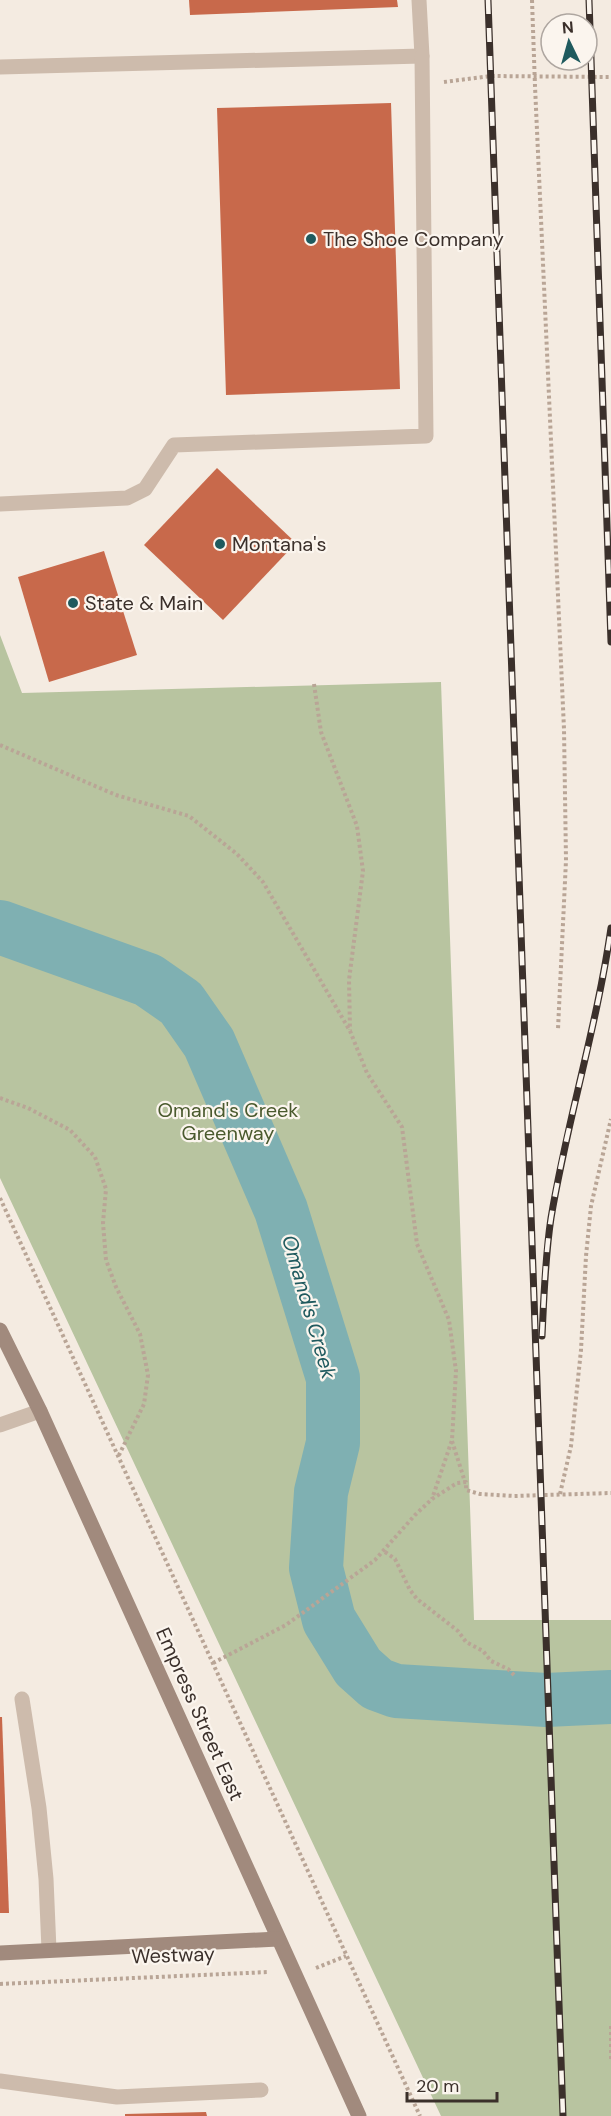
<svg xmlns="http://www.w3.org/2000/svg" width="611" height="2116" viewBox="0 0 611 2116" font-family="'DM Sans',sans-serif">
  <rect width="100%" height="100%" fill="#f4ebe1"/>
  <path fill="#b8c4a0" d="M 0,635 L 22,693 L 441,682 L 474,1620 L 611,1620 L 611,2116 L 441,2116 L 0,1178 Z"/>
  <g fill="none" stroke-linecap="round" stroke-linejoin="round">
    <path stroke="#7fb0b2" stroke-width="54" d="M 0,927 L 148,980 L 181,1003 L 209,1043 L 281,1210 L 333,1378 L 333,1443 L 321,1492 L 316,1568 L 329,1620 L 358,1667 L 377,1684 L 396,1691 L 546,1700 L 611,1697"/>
  </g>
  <g fill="#c8694b">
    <path d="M 189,0 L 397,0 L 398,7 L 190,15 Z"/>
    <path d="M 391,103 L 400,389 L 226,395 L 217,108 Z"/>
    <path d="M 217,468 L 296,543 L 223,620 L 144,545 Z"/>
    <path d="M 104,551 L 137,655 L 49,682 L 18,577 Z"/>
    <path d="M 0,1717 L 2,1717 L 9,1913 L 0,1913 Z"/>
    <path d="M 206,2112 L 207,2116 L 125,2116 L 125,2114 Z"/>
  </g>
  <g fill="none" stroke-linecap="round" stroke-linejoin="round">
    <g stroke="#b9a596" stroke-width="4" stroke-dasharray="3 3" stroke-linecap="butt">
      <path d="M 532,0 L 535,86 L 564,729 L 566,860 L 558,1029"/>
      <path d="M 444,82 L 491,76 L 611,77"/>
      <path d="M 314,684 L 321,732 L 357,826 L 363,871 L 349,980 L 350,1030"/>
      <path d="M 0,745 L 116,795 L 189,816 L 237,854 L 263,882 L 350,1031 L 367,1073 L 402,1127 L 417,1244 L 449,1320 L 456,1371 L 452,1440 L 432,1499"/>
      <path d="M 0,1098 L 28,1108 L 70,1130 L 95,1157 L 106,1189 L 103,1223 L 106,1260 L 116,1287 L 140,1334 L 148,1375 L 144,1404 L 119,1455"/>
      <path d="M 0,1198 L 420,2116"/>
      <path d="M 452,1441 L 465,1482"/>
      <path d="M 560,1494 L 571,1446 L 581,1350 L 586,1256 L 591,1206 L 611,1119"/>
      <path d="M 385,1552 L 395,1559 L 410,1590 L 417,1599 L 458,1631 L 466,1642 L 483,1651 L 491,1661 L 508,1669 L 516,1677"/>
      <path d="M 213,1663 L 286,1625 L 375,1560 L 415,1515 L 432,1499 L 457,1483 L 466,1482 L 466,1490 L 480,1494 L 514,1496 L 611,1493"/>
      <path d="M 316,1968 L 346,1956"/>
      <path d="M 0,1984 L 269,1972"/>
      <path d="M 611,2026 L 611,2062"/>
    </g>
    <g stroke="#cdbbac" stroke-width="15">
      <path d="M 0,67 L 422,56 L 419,0"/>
      <path d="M 0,504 L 127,498 L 145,489 L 174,445 L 426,436 L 422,56"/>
      <path d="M 0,1425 L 40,1411"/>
      <path d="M 22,1699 L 39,1808 L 46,1879 L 49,1950"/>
      <path d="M 0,2081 L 117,2097 L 261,2090"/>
    </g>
    <g stroke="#a18a7d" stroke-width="15">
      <path d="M 0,1330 L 40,1411 L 359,2116"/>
      <path d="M 0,1953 L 278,1939"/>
    </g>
    <defs>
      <g id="rail">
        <path d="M 488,0 L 563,2116"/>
        <path d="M 589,0 L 611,642"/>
        <path d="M 542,1336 C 544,1296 545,1257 551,1218 C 567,1121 597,1026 611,928"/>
      </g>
    </defs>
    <use href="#rail" stroke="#3b302b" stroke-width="7"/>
    <use href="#rail" stroke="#fbf5ee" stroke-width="4.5" stroke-dasharray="14" stroke-linecap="butt"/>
  </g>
  <g fill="#1f5a5e" stroke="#fbf5ee" stroke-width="2">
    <circle cx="311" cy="239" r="6"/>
    <circle cx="220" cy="544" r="6"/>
    <circle cx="73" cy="603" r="6"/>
  </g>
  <g text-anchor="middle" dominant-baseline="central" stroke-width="4.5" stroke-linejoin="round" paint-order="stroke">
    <g font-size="20" fill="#3b302b" stroke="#fbf5ee" text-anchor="start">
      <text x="323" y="239">The Shoe Company</text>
      <text x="232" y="544">Montana's</text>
      <text x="85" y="603">State &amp; Main</text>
    </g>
    <g font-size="20" fill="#4a5a2e" stroke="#fbf5ee">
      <text x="228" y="1110">Omand's Creek<tspan x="228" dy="23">Greenway</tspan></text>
    </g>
    <g font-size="20" fill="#3b302b" stroke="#fbf5ee">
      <text transform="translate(200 1714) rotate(66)">Empress Street East</text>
      <text transform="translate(173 1955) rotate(-2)">Westway</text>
    </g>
    <g font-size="21" font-style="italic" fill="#1f5a5e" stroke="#fbf5ee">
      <text transform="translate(309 1307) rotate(74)">Omand's Creek</text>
    </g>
  </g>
  <g transform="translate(569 42) rotate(355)"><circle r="28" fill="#fbf5ee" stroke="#aea6a0" stroke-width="1.5"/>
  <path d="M0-4.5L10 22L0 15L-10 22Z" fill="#1f5a5e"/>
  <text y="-9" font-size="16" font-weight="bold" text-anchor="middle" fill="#3b302b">N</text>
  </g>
  <path d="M407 2092v9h90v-9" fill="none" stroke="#3b302b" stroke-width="3"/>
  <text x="416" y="2092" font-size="18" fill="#3b302b" stroke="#fbf5ee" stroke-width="4.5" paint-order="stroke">20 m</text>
</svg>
